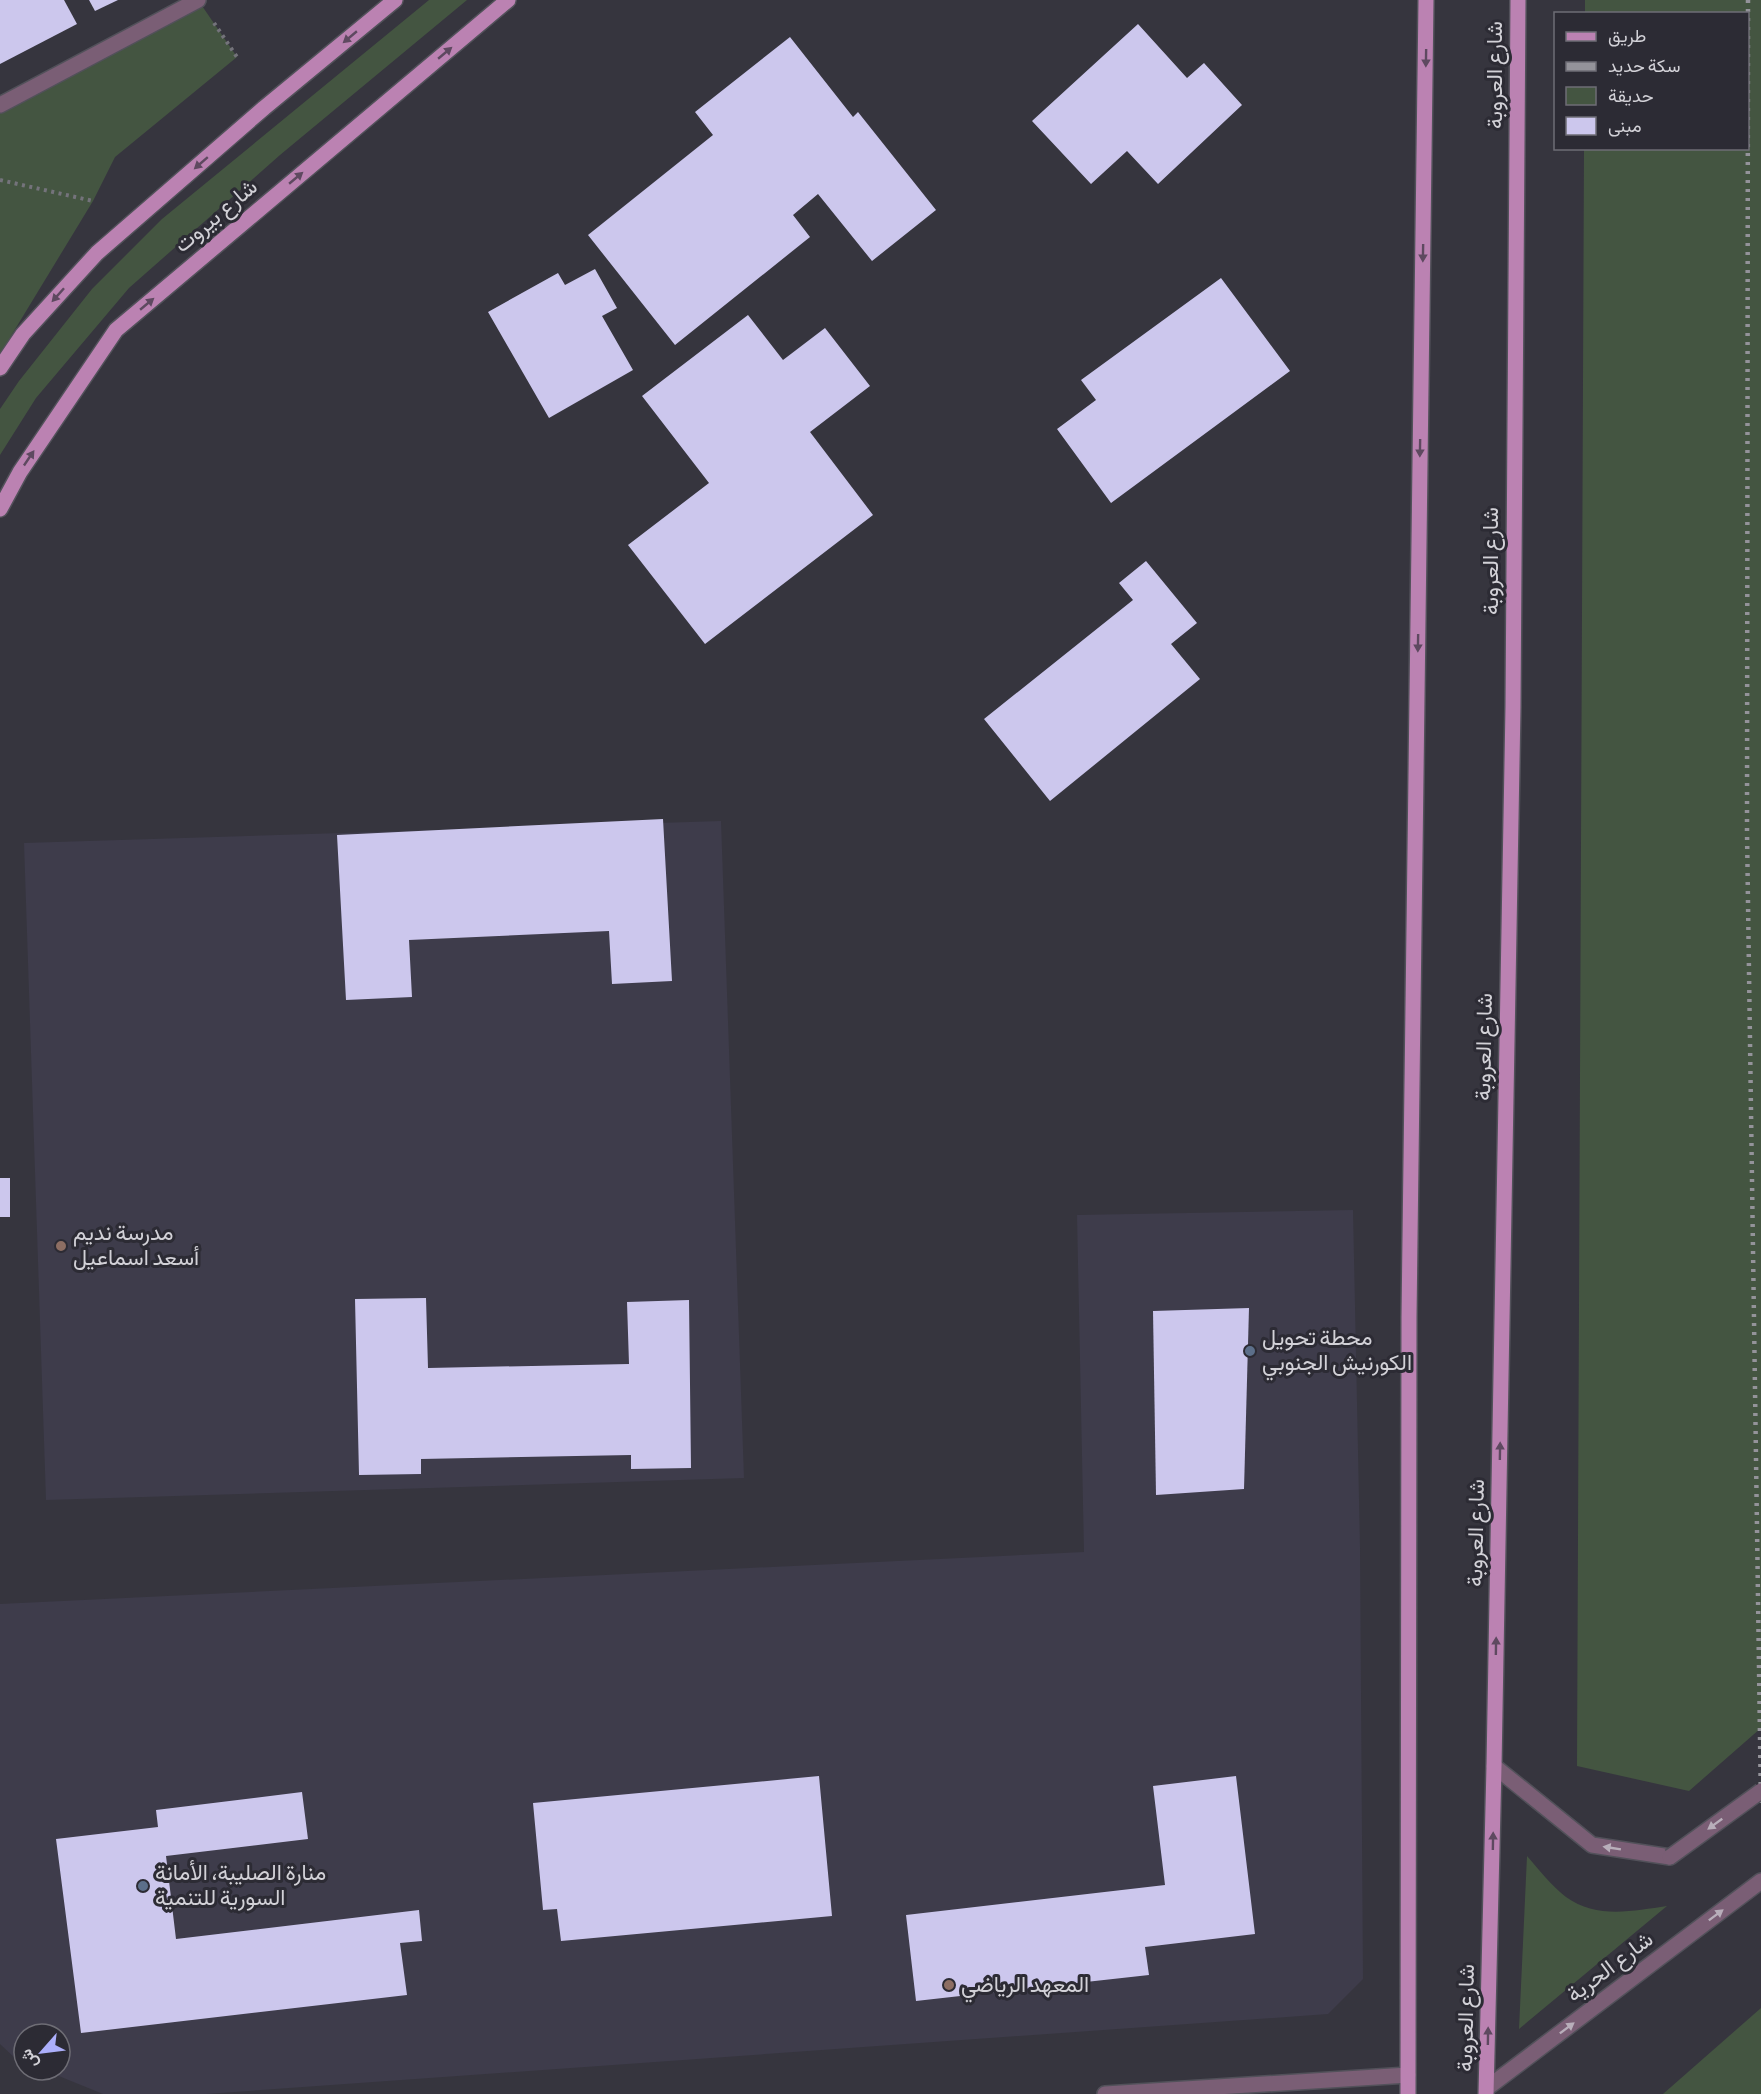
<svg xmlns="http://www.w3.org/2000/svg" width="1761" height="2094" viewBox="0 0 1761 2094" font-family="'Alegreya Sans',Vazirmatn,sans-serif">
  <rect width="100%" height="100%" fill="#36353e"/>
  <g fill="#3e3c4b">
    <path d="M 721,821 L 744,1478 L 46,1500 L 24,843 Z"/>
    <path d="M 1353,1210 L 1360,1547 L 1363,1979 L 1328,2014 L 206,2094 L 103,2094 L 44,2070 L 60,2070 L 60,2034 L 24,2034 L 24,2062 L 16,2059 L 0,2044 L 0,1604 L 1084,1552 L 1077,1215 Z"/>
  </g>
  <g fill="#445541">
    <path d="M 198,0 L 237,57 L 115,157 L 93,201 L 0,354 L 0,105 Z"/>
    <path d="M 429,0 L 467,0 L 280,155 L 129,288 L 36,398 L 0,455 L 0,409 L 19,381 L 92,289 L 162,219 Z"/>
    <path d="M 1585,0 L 1761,0 L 1761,1728 L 1689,1791 L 1577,1766 L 1584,149 L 1748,148 L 1748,14 L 1585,13 Z"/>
    <path d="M 1527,1856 C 1539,1870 1552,1886 1566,1897 C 1596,1919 1633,1911 1667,1906 L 1519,2029 Z"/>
    <path d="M 1761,2008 L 1761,2094 L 1663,2094 Z"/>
  </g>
  <g fill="#ccc7ed">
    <path d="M 0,0 L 64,0 L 77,24 L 0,64 Z"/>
    <path d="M 89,0 L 118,0 L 95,11 Z"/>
    <path d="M 1138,24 L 1187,78 L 1204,63 L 1242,105 L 1158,184 L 1127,151 L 1091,184 L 1032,121 Z"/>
    <path d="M 790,37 L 853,117 L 858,112 L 936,210 L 872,261 L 818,194 L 793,215 L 810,237 L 675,345 L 588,235 L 713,135 L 695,112 Z"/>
    <path d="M 595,269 L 617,308 L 602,316 L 633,370 L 549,418 L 488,312 L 558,273 L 565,285 Z"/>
    <path d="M 1221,278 L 1290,371 L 1111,503 L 1057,429 L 1096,400 L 1081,380 Z"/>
    <path d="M 748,315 L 783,360 L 825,328 L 870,386 L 810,432 L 873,515 L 705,644 L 628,545 L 709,483 L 642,396 Z"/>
    <path d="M 1146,561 L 1197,623 L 1171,644 L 1200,679 L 1050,801 L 984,719 L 1133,600 L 1119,583 Z"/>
    <path d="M 663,819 L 672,981 L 612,984 L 609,931 L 409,940 L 412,997 L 346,1000 L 337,835 Z"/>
    <rect x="0" y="1178" width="10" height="39"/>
    <path d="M 426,1298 L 428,1368 L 629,1364 L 627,1302 L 689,1300 L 691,1468 L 631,1469 L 631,1455 L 421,1459 L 421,1474 L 359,1475 L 355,1299 Z"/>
    <path d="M 1249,1308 L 1244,1489 L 1156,1495 L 1153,1311 Z"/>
    <path d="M 819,1776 L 832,1916 L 561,1941 L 557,1909 L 543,1910 L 533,1803 Z"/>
    <path d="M 1236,1776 L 1255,1934 L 1145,1947 L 1149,1975 L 916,2001 L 906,1915 L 1165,1885 L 1153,1786 Z"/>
    <path d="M 302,1792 L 308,1839 L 166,1856 L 176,1939 L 419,1910 L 422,1941 L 400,1943 L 407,1995 L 81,2033 L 56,1839 L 158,1827 L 156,1810 Z"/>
  </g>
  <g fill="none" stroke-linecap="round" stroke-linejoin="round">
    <defs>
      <g id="minor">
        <path d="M 0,105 L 198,0"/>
        <path d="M 1494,1766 L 1592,1845 L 1670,1857"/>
        <path d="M 1487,2088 L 1761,1881"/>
        <path d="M 1105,2094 L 1408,2075"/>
      </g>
      <g id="major">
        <path d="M 0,368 L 23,334 L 97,253 L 264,108 L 395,0"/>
        <path d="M 0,509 L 20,472 L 116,330 L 508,0"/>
        <path d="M 1408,2094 L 1409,1317 L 1426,0"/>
        <path d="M 1486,2094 L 1494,1766 L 1513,707 L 1518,0"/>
      </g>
    </defs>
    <use href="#minor" stroke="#52515a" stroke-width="18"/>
    <use href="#major" stroke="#52515a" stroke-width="18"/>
    <g stroke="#74737b" stroke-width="4" stroke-dasharray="3 4.5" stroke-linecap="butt">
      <path d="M 214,23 L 237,57"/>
      <path d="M 0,180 L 93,201"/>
    </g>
    <use href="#minor" stroke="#7a5e75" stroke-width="15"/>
    <use href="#major" stroke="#bb82b2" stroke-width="15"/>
    <path stroke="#94939a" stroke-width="4.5" stroke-dasharray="3 6" stroke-linecap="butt" d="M 1748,0 L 1747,832 L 1761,1806"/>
    <defs>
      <path id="minor-bridge" d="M 1670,1857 L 1761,1791"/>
    </defs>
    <use href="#minor-bridge" stroke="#52515a" stroke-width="18" stroke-linecap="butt"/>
    <use href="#minor-bridge" stroke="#7a5e75" stroke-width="15"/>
  </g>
  <defs><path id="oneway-solid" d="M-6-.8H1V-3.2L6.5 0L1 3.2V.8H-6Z" transform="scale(1.5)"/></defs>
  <g fill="#5e4960">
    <use href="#oneway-solid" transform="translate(350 37) rotate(140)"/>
    <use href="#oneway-solid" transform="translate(445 53) rotate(-40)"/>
    <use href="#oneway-solid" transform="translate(1426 58) rotate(91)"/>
    <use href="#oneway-solid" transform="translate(201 163) rotate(139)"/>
    <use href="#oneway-solid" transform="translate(296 178) rotate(-40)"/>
    <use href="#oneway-solid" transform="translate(1423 253) rotate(91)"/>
    <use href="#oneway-solid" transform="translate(58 295) rotate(132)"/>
    <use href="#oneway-solid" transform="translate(147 304) rotate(-40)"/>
    <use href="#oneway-solid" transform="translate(1420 448) rotate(91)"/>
    <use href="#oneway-solid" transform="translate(29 458) rotate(-56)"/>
    <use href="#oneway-solid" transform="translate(1418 643) rotate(91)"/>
    <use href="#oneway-solid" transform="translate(1500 1451) rotate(-89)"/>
    <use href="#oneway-solid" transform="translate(1496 1646) rotate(-89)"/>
    <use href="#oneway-solid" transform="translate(1493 1841) rotate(-89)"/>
    <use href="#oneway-solid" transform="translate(1488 2036) rotate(-89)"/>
  </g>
  <g fill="#b8aeba">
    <use href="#oneway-solid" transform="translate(1715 1824) rotate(144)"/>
    <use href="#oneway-solid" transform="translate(1612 1848) rotate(-171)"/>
    <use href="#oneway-solid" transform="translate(1716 1915) rotate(-37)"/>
    <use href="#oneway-solid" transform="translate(1567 2028) rotate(-37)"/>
  </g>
  <g fill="#8d6e63" stroke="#2c2b34" stroke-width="2">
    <circle cx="61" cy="1246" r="6"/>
    <circle cx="949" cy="1985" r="6"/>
  </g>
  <g fill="#5c6f8a" stroke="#2c2b34" stroke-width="2">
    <circle cx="1250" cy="1351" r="6"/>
    <circle cx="143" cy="1886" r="6"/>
  </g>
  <g text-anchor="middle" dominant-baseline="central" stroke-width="6" stroke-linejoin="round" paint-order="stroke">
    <g font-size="22" fill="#d2d1d7" stroke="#2c2b34">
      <text transform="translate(1495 75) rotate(-90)">شارع العروبة</text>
      <text transform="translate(216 216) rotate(-40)">شارع بيروت</text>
      <text transform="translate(1491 561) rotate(-90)">شارع العروبة</text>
      <text transform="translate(1484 1047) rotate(-89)">شارع العروبة</text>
      <text transform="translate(1476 1533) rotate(-89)">شارع العروبة</text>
      <text transform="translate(1610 1967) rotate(-37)">شارع الحرية</text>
      <text transform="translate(1466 2018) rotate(-89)">شارع العروبة</text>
    </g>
    <g font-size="22" fill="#d2d1d7" stroke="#2c2b34" text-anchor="start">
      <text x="73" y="1233">مدرسة نديم<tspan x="73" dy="25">أسعد اسماعيل</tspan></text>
      <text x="1262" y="1338">محطة تحويل<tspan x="1262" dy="25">الكورنيش الجنوبي</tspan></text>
      <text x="155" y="1873">منارة الصليبة، الأمانة<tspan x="155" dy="25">السورية للتنمية</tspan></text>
      <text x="961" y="1985">المعهد الرياضي</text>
    </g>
  </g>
  <rect x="1554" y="12" width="195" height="138" fill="#2c2b34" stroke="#6e6d75" stroke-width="1.5"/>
  <rect x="1566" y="32" width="30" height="9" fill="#bb82b2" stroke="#6e6d75" stroke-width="1.5"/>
  <text x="1608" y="42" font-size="18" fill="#d2d1d7">طريق</text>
  <rect x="1566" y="62" width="30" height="9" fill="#94939a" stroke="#6e6d75" stroke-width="1.5"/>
  <text x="1608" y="72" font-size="18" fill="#d2d1d7">سكة حديد</text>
  <rect x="1566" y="87" width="30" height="18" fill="#445541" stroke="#6e6d75" stroke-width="1.5"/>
  <text x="1608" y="102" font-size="18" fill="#d2d1d7">حديقة</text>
  <rect x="1566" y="117" width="30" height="18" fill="#ccc7ed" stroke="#6e6d75" stroke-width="1.5"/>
  <text x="1608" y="132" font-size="18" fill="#d2d1d7">مبنى</text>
  <g transform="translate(42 2052) rotate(242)"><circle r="28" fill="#2c2b34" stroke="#6e6d75" stroke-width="1.5"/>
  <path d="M0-4.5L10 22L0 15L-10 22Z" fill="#acaffb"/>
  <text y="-9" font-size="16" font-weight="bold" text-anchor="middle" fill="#d2d1d7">ش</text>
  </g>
</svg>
